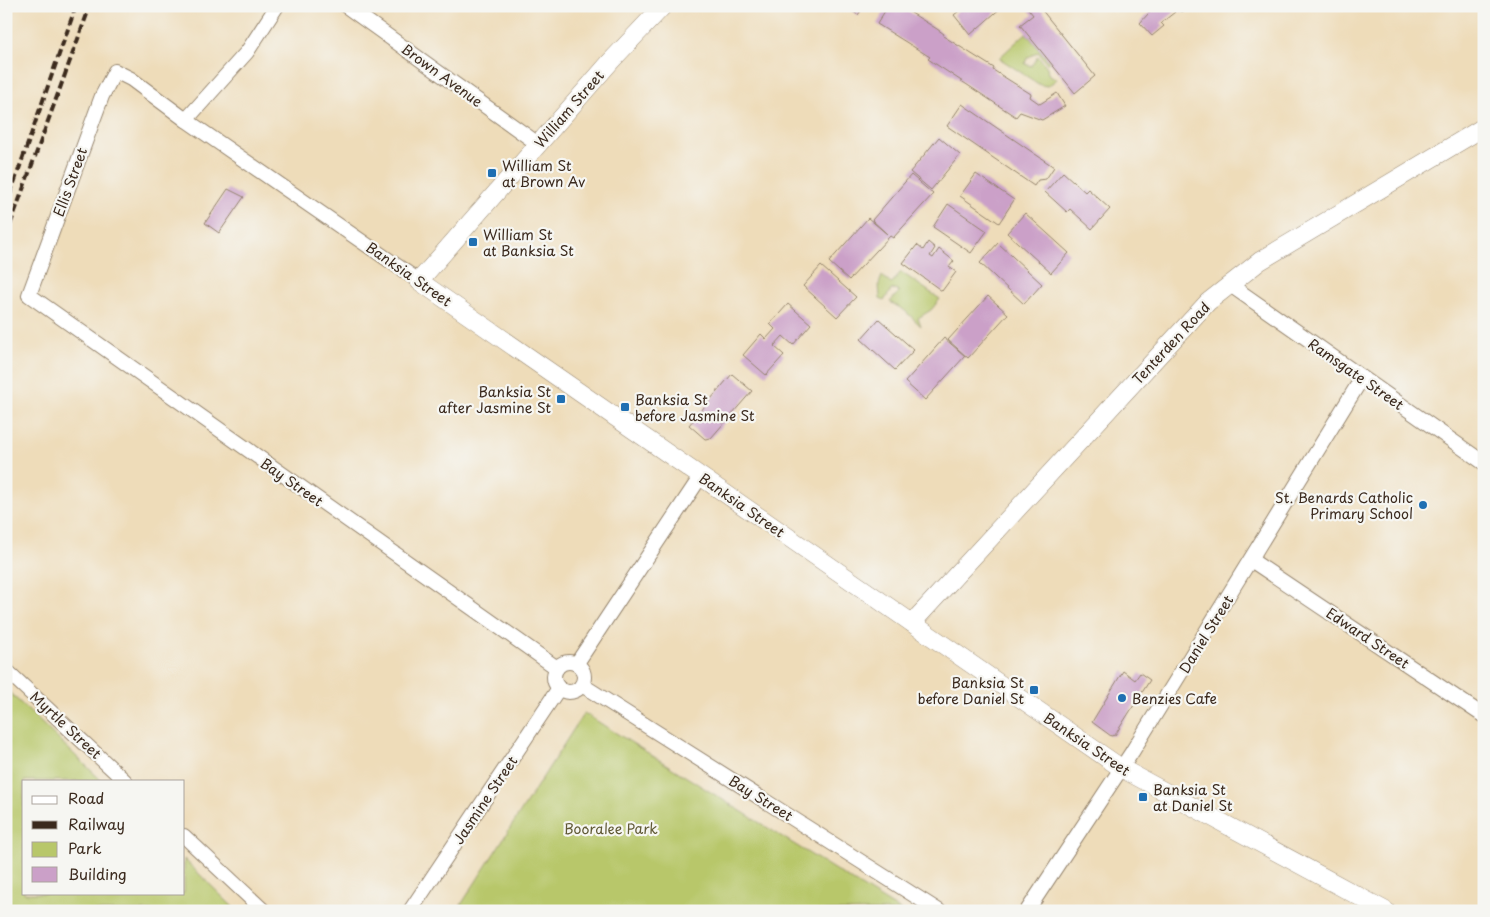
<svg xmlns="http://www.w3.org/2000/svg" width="1490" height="917" viewBox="0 0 1490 917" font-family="'Playpen Sans',sans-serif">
  <rect width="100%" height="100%" fill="#f6f6f2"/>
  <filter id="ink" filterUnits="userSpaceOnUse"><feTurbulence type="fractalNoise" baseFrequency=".02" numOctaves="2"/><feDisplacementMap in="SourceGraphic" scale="10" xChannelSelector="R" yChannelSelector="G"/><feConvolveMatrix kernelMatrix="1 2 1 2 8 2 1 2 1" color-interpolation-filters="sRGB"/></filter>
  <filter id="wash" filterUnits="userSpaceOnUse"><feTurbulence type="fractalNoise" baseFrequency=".0096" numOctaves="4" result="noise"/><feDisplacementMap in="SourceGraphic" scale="20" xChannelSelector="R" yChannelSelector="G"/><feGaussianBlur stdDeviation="1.12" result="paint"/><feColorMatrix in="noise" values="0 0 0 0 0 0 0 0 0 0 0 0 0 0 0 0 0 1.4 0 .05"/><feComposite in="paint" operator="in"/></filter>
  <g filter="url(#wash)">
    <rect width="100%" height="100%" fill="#eedcb9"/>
    <g fill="#b8c76a" stroke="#7a7844">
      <path d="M 1026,33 L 1050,62 L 1048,64 L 1038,52 L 1027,58 L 1025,64 L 1031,66 L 1038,56 L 1047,67 L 1048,74 L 1057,79 L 1048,86 L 1040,85 L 999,58 Z"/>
      <path d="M 901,272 L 940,299 L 931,310 L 918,318 L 921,326 L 904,310 L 890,302 L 899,292 L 896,289 L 891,290 L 884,301 L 880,299 L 879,284 L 882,276 L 891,284 Z"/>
      <path d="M 6,689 L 102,781 L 24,781 L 24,893 L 184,893 L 184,859 L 237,911 L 6,911 Z"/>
      <path d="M 584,713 L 901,911 L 457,911 Z"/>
    </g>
    <g id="blocks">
      <g fill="#cba0c8">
        <path d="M 845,6 L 864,6 L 858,15 Z"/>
        <path d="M 888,6 L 900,6 L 937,29 L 944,34 L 943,36 L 994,68 L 993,70 L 1031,94 L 1030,97 L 1040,104 L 1057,93 L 1065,106 L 1042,120 L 1020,112 L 1016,117 L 928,59 L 930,57 L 877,24 Z"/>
        <path d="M 965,6 L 1003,6 L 970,35 L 954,15 Z"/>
        <path d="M 1026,6 L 1044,6 L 1041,9 L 1095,76 L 1075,93 L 1020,25 L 1033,15 Z"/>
        <path d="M 1155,6 L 1188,6 L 1181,12 L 1177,7 L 1173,10 L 1175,12 L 1161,23 L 1164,26 L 1152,36 L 1140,23 Z"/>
        <path d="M 962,104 L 1054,167 L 1046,179 L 1038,180 L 1034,186 L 947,126 Z"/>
        <path d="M 939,137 L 960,155 L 931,190 L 910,172 Z"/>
        <path d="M 1063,172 L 1085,192 L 1088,189 L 1110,209 L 1092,229 L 1070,209 L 1067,212 L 1045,192 Z"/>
        <path d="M 976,174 L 1014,200 L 999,223 L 960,196 Z"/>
        <path d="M 911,175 L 933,194 L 893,238 L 890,236 L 849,280 L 829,262 L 868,218 L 887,234 L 872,220 Z"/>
        <path d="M 228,189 L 244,197 L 219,233 L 205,223 Z"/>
        <path d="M 948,204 L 987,231 L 971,253 L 933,227 Z"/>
        <path d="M 1025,213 L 1069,253 L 1051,273 L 1007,233 Z"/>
        <path d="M 928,242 L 935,248 L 930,256 L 933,258 L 939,249 L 954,261 L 949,267 L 956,272 L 942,291 L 903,263 L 917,245 L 923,250 Z"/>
        <path d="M 998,243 L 1042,284 L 1024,304 L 980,263 Z"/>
        <path d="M 821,266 L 856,297 L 837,317 L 803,286 Z"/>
        <path d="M 988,296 L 1008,314 L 968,358 L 948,340 Z"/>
        <path d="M 788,304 L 811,324 L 793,345 L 783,336 L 774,346 L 784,355 L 766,375 L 743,355 L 761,334 L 766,339 L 775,329 L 770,324 Z"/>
        <path d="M 879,319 L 914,350 L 895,370 L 861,339 Z"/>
        <path d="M 944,338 L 965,356 L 925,400 L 905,382 Z"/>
        <path d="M 732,374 L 752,391 L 711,438 L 705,439 L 689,425 Z"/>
        <path d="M 1123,671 L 1135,680 L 1140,673 L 1150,680 L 1115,735 L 1111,736 L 1092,722 Z"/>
      </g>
    </g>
  </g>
  <g filter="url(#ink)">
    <use href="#blocks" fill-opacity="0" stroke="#94836c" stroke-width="1"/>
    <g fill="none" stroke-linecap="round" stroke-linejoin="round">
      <defs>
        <g id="minor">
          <path d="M 346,6 L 538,144"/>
          <path d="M 186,120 L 247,52 L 277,6"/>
          <path d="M 419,281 L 186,120 L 131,79 L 115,71 L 102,96 L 29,295 L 557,668"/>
          <path d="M 1229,284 L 1484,463"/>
          <path d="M 1251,560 L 1484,716"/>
          <circle cx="569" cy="677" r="15"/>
          <path d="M 577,663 L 701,476"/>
          <path d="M 6,670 L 125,781"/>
          <path d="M 582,685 L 939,911"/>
          <path d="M 184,836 L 264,911"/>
          <path d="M 410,911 L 559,688"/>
          <path d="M 1027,911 L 1132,752 L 1362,378"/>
        </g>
        <g id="tertiary">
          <path d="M 663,6 L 611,61 L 419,281 L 1121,768 L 1386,911"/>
          <path d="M 912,623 L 1208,302 L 1260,261 L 1484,127"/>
        </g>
      </defs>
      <use href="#minor" stroke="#94836c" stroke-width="16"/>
      <use href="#tertiary" stroke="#94836c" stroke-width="19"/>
      <use href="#minor" stroke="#fff" stroke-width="14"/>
      <use href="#tertiary" stroke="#fff" stroke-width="18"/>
      <g stroke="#3b2a1e" stroke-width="4" stroke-dasharray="8 4" stroke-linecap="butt">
        <path d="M 6,206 L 76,6"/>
        <path d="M 6,236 L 90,6"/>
      </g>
    </g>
  </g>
  <g fill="#1f6fb2" stroke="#f6f6f2" stroke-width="2">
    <rect x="487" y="168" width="10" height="10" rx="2.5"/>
    <rect x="468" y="237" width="10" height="10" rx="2.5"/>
    <rect x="556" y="394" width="10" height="10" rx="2.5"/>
    <rect x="620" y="402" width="10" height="10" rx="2.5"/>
    <circle cx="1423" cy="505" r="5"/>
    <rect x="1029" y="685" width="10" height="10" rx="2.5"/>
    <circle cx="1122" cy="698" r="5"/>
    <rect x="1138" y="792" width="10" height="10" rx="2.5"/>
  </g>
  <g text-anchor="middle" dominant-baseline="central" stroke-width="4.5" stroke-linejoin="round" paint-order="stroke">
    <g font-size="14" fill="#3b2a1e" stroke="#f6f6f2">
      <text transform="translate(442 75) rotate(36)">Brown Avenue</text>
      <text transform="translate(569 109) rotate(-49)">William Street</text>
      <text transform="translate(70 182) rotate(-70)">Ellis Street</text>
      <text transform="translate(409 274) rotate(35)">Banksia Street</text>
      <text transform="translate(1171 343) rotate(-47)">Tenterden Road</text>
      <text transform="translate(1356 374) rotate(35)">Ramsgate Street</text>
      <text transform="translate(292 482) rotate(35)">Bay Street</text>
      <text transform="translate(742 505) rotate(35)">Banksia Street</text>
      <text transform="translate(1206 634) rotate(-58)">Daniel Street</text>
      <text transform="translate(1368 638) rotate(34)">Edward Street</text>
      <text transform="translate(66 725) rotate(43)">Myrtle Street</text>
      <text transform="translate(1087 744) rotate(34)">Banksia Street</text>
      <text transform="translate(761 798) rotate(32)">Bay Street</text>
      <text transform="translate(485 800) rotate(-56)">Jasmine Street</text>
    </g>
    <g font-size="14" fill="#3b2a1e" stroke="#f6f6f2" text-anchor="start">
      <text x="502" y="165">William St<tspan x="502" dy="16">at Brown Av</tspan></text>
      <text x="483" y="234">William St<tspan x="483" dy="16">at Banksia St</tspan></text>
      <text x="551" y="391" text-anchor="end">Banksia St<tspan x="551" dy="16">after Jasmine St</tspan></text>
      <text x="635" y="399">Banksia St<tspan x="635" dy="16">before Jasmine St</tspan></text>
      <text x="1413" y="497" text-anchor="end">St. Benards Catholic<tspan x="1413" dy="16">Primary School</tspan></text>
      <text x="1024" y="682" text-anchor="end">Banksia St<tspan x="1024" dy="16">before Daniel St</tspan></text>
      <text x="1132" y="698">Benzies Cafe</text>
      <text x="1153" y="789">Banksia St<tspan x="1153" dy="16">at Daniel St</tspan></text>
    </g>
    <g font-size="14" fill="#605935" stroke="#f6f6f2">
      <text x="611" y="828">Booralee Park</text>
    </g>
  </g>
  <rect width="1490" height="917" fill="none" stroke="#f6f6f2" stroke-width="25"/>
  <rect x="22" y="780" width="162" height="115" fill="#f6f6f2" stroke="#aba49d"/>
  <rect x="32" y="796" width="25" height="8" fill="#ffffff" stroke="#aba49d"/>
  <text x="68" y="804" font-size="15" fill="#3b2a1e">Road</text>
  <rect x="32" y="821" width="25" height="8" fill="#3b2a1e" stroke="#aba49d"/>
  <text x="68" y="830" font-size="15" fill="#3b2a1e">Railway</text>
  <rect x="32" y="842" width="25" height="15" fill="#b8c76a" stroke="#aba49d"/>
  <text x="68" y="854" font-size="15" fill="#3b2a1e">Park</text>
  <rect x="32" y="867" width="25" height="15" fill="#cba0c8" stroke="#aba49d"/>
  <text x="68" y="880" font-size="15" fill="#3b2a1e">Building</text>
</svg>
